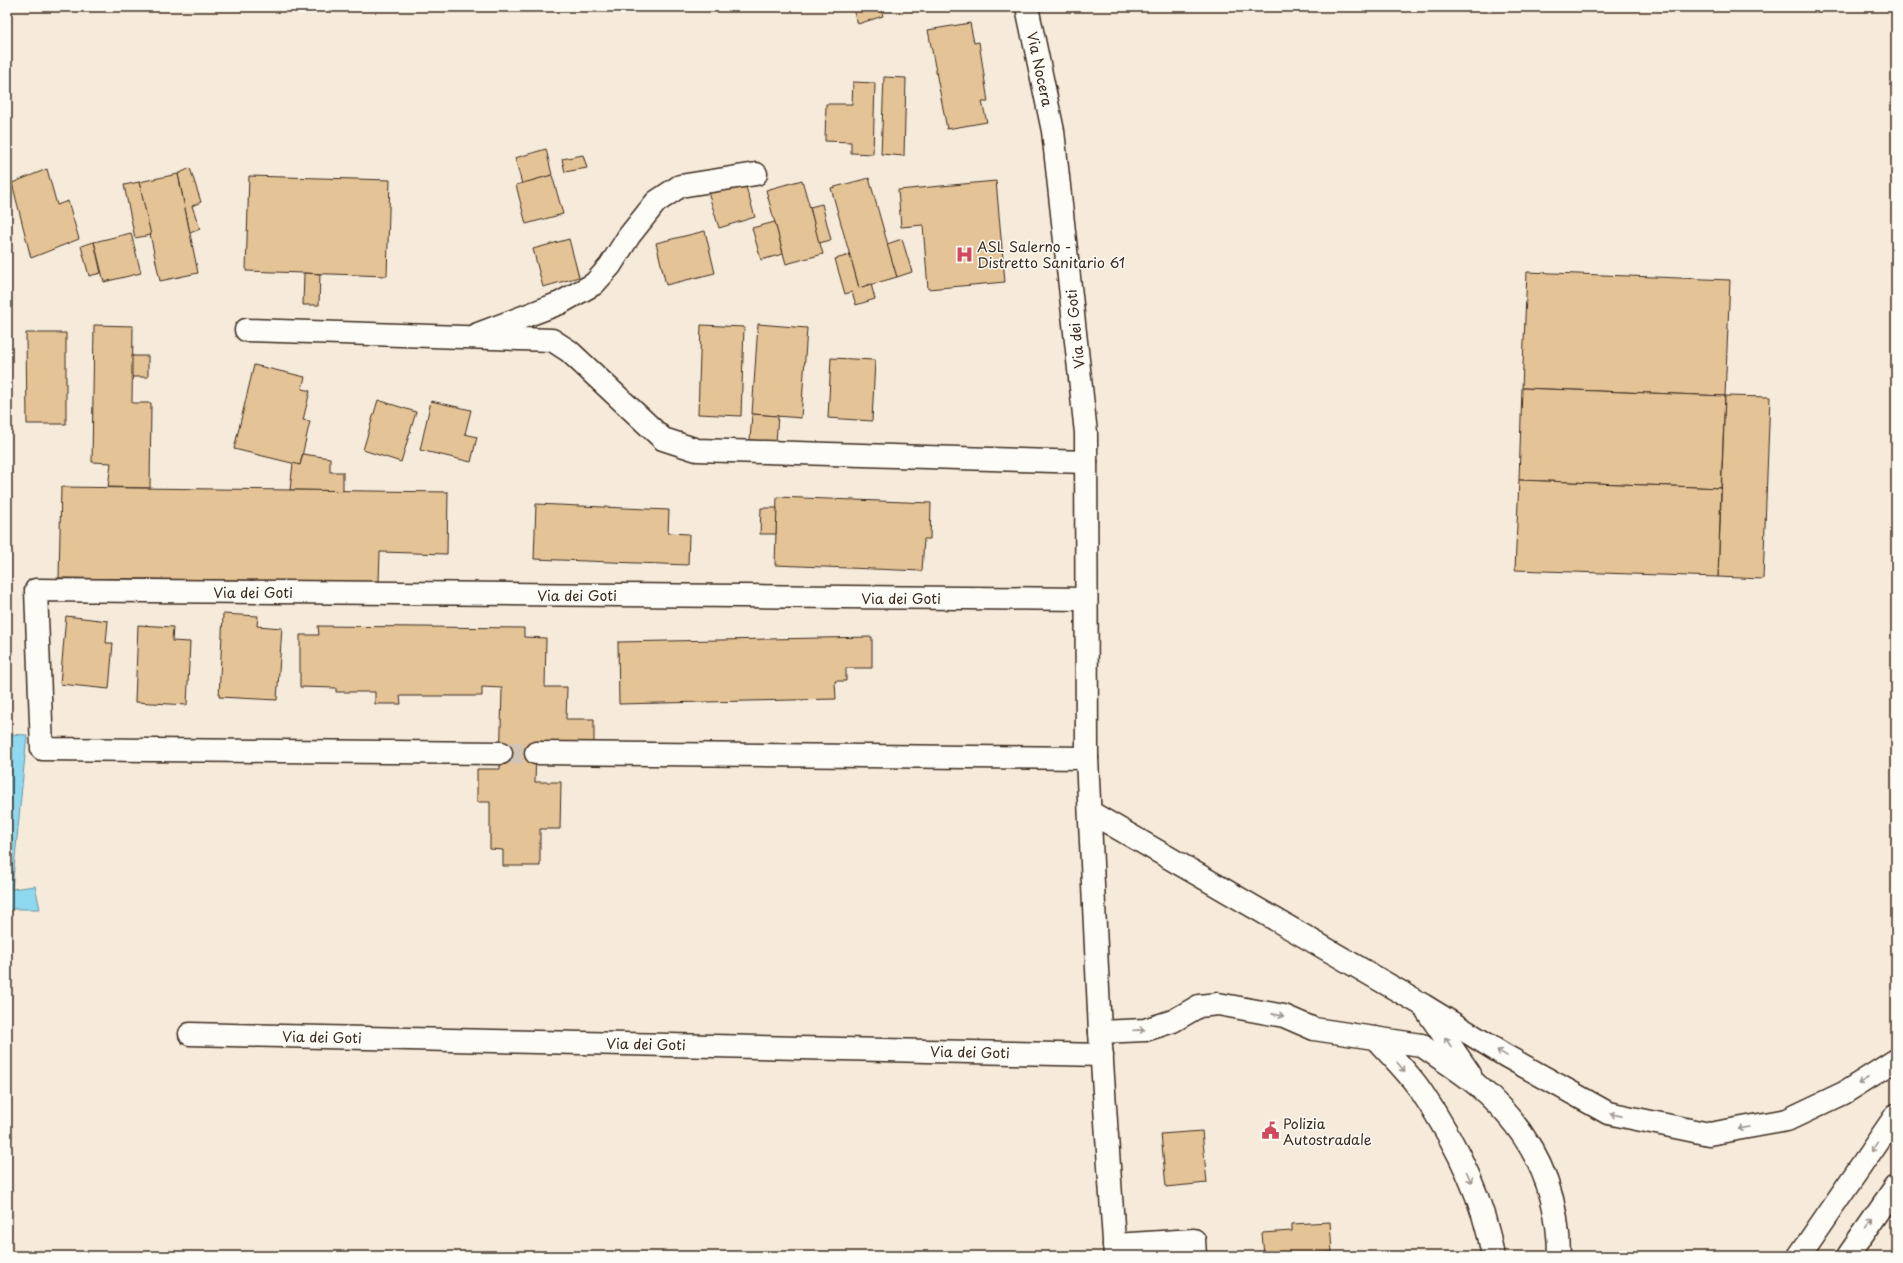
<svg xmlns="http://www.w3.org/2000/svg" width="1903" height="1263" viewBox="0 0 1903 1263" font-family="'Playpen Sans',sans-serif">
  <rect width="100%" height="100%" fill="#f6ebda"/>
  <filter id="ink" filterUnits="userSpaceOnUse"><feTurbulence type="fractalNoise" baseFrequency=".025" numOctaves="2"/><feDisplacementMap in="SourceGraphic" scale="8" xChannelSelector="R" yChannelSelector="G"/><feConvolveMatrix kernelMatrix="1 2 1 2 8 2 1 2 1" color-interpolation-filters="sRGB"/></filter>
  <g filter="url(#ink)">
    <path fill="#8ed9ef" stroke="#6d939b" d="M 7,734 L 27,735 L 12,889 L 35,886 L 40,909 L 7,909 Z"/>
    <g fill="#e4c396" stroke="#3b2a1e">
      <path d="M 852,7 L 880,7 L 883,16 L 858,24 Z"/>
      <path d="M 970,23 L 974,43 L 979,42 L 988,102 L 982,102 L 987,122 L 947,129 L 928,30 Z"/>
      <path d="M 884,77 L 906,78 L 904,156 L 881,154 Z"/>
      <path d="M 853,82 L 875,83 L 873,154 L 851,153 L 851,142 L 825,141 L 826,104 L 852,104 Z"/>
      <path d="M 546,149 L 552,175 L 522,184 L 515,158 Z"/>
      <path d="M 583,155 L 587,168 L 565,172 L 562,159 Z"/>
      <path d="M 190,168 L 201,202 L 192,206 L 200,229 L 190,233 L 178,174 Z"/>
      <path d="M 47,169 L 57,205 L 68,201 L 79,239 L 31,258 L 12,183 Z"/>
      <path d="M 178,174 L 198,273 L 160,281 L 139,182 Z"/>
      <path d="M 552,175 L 563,214 L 526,224 L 516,185 Z"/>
      <path d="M 249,176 L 390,180 L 387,276 L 246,271 Z"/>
      <path d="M 743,177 L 755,217 L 719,228 L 707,189 Z"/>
      <path d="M 869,178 L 897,277 L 859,288 L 831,188 Z"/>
      <path d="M 802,180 L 823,254 L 786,264 L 766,190 Z"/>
      <path d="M 996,181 L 1005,282 L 928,289 L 923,225 L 901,227 L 898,190 Z"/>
      <path d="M 139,182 L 151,235 L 135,238 L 124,185 Z"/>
      <path d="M 822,204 L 831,240 L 819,243 L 810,207 Z"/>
      <path d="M 775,222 L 783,254 L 761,260 L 752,228 Z"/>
      <path d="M 705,231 L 715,273 L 666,285 L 656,243 Z"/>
      <path d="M 131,233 L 141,273 L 104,282 L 94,242 Z"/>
      <path d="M 569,239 L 579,277 L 543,287 L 533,249 Z"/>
      <path d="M 902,239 L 912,272 L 897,277 L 887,244 Z"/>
      <path d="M 94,242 L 101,273 L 89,276 L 81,246 Z"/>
      <path d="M 850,255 L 859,288 L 871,284 L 875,299 L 856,305 L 852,292 L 845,294 L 835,259 Z"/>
      <path d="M 1527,272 L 1730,280 L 1725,396 L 1522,388 Z"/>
      <path d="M 304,273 L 320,274 L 319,305 L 303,305 Z"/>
      <path d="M 758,324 L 807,328 L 801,418 L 752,414 Z"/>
      <path d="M 94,325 L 133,326 L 132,403 L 151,403 L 150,488 L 108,487 L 111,463 L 92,462 Z"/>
      <path d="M 701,325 L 744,327 L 741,416 L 698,414 Z"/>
      <path d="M 7,331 L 8,331 L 9,384 L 7,384 Z"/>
      <path d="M 26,333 L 66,333 L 66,424 L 27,424 Z"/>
      <rect x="132" y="356" width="16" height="21"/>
      <path d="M 831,358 L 875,360 L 872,421 L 828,418 Z"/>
      <path d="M 254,365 L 305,377 L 302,389 L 310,391 L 303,420 L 310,421 L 300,465 L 234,449 Z"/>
      <path d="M 1522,388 L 1725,396 L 1721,488 L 1519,480 Z"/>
      <path d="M 1725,396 L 1770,397 L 1763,579 L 1718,577 Z"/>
      <path d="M 378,400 L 416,412 L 401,462 L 363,450 Z"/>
      <path d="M 431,401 L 471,410 L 465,434 L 477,437 L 471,462 L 420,450 Z"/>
      <path d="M 752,414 L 778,416 L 776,442 L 750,440 Z"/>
      <path d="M 303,454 L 330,458 L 330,472 L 343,472 L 343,491 L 290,490 L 293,463 L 300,465 Z"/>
      <path d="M 1519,480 L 1721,488 L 1718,577 L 1515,570 Z"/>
      <path d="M 61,487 L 448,492 L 447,554 L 380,552 L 379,582 L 59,578 Z"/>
      <path d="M 777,497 L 931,503 L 930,539 L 924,539 L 922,571 L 775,565 Z"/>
      <path d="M 536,504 L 669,510 L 668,533 L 689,534 L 688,565 L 534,559 Z"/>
      <path d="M 761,508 L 777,508 L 776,534 L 760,534 Z"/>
      <path d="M 223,614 L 258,616 L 257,626 L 282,628 L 277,700 L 219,697 Z"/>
      <path d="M 66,616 L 108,621 L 106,643 L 113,643 L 109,689 L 60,684 Z"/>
      <path d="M 138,625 L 173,627 L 172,641 L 190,642 L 187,705 L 135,702 Z"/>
      <path d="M 318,626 L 524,628 L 524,637 L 546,638 L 545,687 L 567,687 L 566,719 L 594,719 L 594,749 L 536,753 L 535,782 L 561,782 L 560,829 L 540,829 L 540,866 L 503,866 L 503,850 L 490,849 L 490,802 L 477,802 L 477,769 L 500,769 L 502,688 L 482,687 L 482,696 L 400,696 L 401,704 L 375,704 L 375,692 L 336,692 L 336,688 L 300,687 L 300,635 L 319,635 Z"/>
      <path d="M 872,637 L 872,668 L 846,668 L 846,681 L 835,681 L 836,699 L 619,704 L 618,642 Z"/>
      <path d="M 1202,1131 L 1207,1183 L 1166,1187 L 1161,1134 Z"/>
      <path d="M 1330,1222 L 1332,1252 L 1315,1253 L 1315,1256 L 1264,1256 L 1262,1233 L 1292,1231 L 1292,1224 Z"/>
    </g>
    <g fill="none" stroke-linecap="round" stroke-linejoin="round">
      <path stroke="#d1c4b4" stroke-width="22" stroke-dasharray="22 11" stroke-linecap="butt" d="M 501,753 L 536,753"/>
      <defs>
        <g id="minor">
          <path d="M 246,330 L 552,340 L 569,351 L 663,439 L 697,450 L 1086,462"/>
          <path d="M 478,334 L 560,303 L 594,284 L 610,266 L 629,236 L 656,202 L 680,186 L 756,174"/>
          <path d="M 501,753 L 42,749 L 36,590 L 1086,599"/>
          <path d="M 536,753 L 1087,758"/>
          <path d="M 1100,1032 L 1145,1030 L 1173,1021 L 1199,1006 L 1218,1004 L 1284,1016 L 1314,1029 L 1421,1045"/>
          <path d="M 190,1034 L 1102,1055"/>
          <path d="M 1114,1245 L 1194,1240 L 1195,1256"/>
        </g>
        <path id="major" d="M 1027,7 L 1053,131 L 1086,433 L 1087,758 L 1100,1032 L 1115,1256"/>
        <g id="highway">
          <path d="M 1090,812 L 1423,1005 L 1506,1056 L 1608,1113 L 1709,1134 L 1787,1120 L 1844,1093 L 1896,1060"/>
          <path d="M 1427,1011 L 1470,1074"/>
          <path d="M 1375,1038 C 1390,1055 1408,1072 1421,1091 C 1455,1141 1483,1196 1493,1256"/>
          <path d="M 1421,1045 C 1440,1059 1461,1071 1478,1086 C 1531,1131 1559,1187 1559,1256"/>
          <path d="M 1799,1256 L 1896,1115"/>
          <path d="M 1848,1256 L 1896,1187"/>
        </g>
      </defs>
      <use href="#minor" stroke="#3b2a1e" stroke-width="25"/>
      <use href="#major" stroke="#3b2a1e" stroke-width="25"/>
      <use href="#highway" stroke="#3b2a1e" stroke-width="25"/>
      <use href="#minor" stroke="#fdfcf7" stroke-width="22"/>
      <use href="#major" stroke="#fdfcf7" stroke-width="22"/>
      <use href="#highway" stroke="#fdfcf7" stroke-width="22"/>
    </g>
    <defs><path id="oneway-shaft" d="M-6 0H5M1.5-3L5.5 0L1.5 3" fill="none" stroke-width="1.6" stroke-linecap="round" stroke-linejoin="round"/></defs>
    <g stroke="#9c938a">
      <use href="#oneway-shaft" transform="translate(1278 1015) rotate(11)"/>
      <use href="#oneway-shaft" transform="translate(1139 1030) rotate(-2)"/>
      <use href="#oneway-shaft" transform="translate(1448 1042) rotate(-124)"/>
      <use href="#oneway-shaft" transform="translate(1502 1053) rotate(-149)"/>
      <use href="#oneway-shaft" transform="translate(1401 1067) rotate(49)"/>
      <use href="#oneway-shaft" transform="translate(1863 1081) rotate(147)"/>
      <use href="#oneway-shaft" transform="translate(1616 1115) rotate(-169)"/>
      <use href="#oneway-shaft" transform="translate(1744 1128) rotate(170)"/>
      <use href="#oneway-shaft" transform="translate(1874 1147) rotate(125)"/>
      <use href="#oneway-shaft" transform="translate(1469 1177) rotate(65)"/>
      <use href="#oneway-shaft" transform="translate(1870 1224) rotate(-54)"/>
    </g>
  </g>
  <defs>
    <symbol id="hospital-bare" viewBox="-9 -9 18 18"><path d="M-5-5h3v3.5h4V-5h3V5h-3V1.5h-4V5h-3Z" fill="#d1495b" stroke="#fdfcf7" stroke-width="2.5" paint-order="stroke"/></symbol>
    <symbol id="civic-bare" viewBox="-9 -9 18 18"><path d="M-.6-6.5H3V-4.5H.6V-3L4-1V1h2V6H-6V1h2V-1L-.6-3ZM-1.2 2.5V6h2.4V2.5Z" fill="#d1495b" stroke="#fdfcf7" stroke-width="2.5" paint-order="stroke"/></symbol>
  </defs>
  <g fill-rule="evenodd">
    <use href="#hospital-bare" x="952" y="242" width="25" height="25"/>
    <use href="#civic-bare" x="1258" y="1118" width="25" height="25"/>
  </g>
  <g text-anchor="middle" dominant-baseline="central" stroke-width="3" stroke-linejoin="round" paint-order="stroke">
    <g font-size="14" fill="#3b2a1e" stroke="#fdfcf7">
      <text transform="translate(1040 69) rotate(78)">Via Nocera</text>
      <text transform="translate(1075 329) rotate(-96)">Via dei Goti</text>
      <text x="253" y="592">Via dei Goti</text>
      <text x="577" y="595">Via dei Goti</text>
      <text x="901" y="598">Via dei Goti</text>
      <text transform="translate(322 1037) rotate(1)">Via dei Goti</text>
      <text transform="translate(646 1044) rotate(1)">Via dei Goti</text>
      <text transform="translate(970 1052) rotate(1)">Via dei Goti</text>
    </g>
    <g font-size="14" fill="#3b2a1e" stroke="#fdfcf7" text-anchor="start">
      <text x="977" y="246">ASL Salerno -<tspan x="977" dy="16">Distretto Sanitario 61</tspan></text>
      <text x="1283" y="1123">Polizia<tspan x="1283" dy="16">Autostradale</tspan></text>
    </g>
  </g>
  <rect width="1903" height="1263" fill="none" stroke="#fdfcf7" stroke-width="24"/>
  <rect x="12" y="12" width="1879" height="1239" fill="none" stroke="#3b2a1e" stroke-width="1.5" filter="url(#ink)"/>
</svg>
